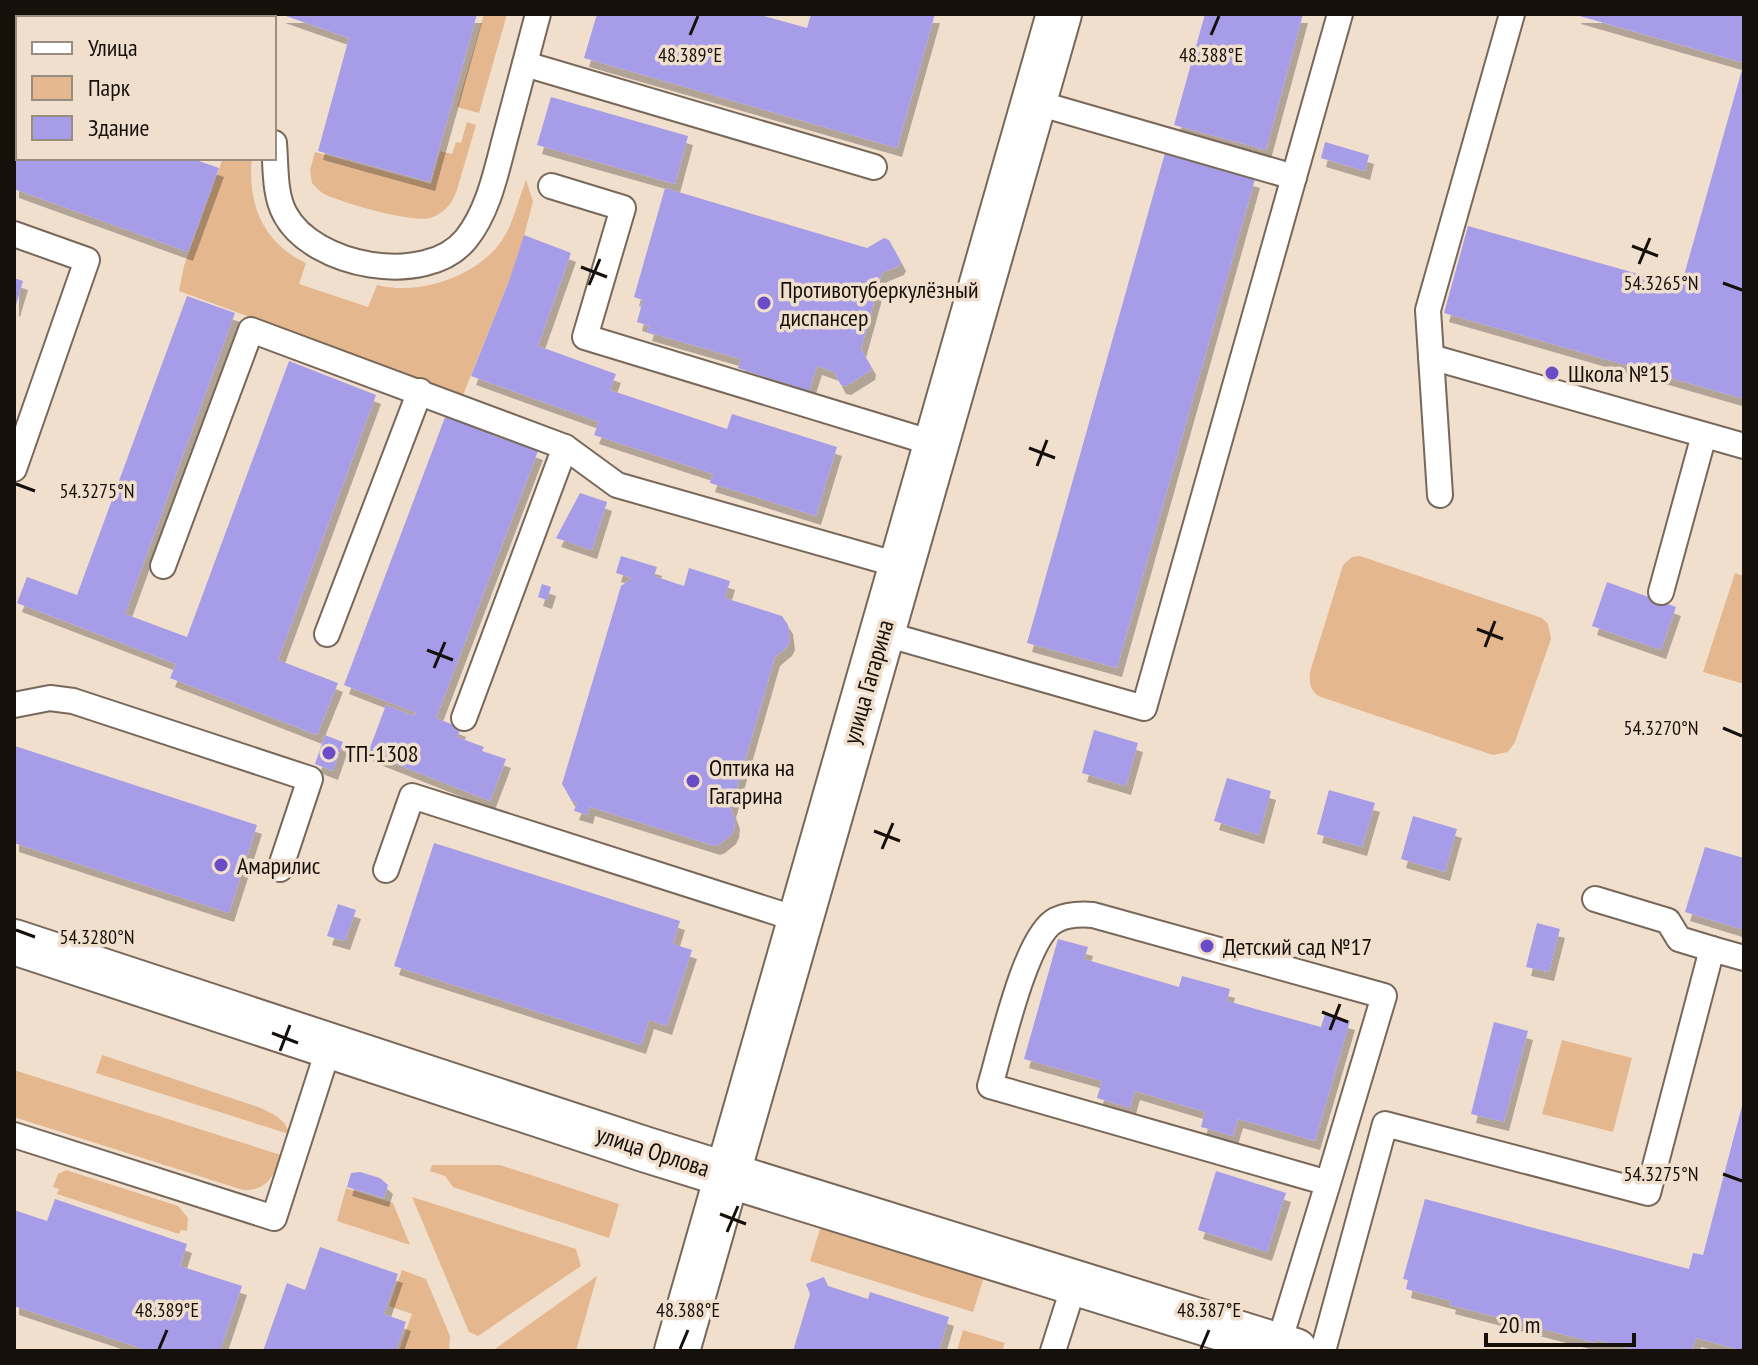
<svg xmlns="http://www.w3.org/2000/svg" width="1758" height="1365" viewBox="0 0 1758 1365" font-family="'PT Sans Narrow',sans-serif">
  <defs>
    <filter id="shadow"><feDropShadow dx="5" dy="9" stdDeviation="0" flood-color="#0004"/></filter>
  </defs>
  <rect width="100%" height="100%" fill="#f1dfce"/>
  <g fill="#e5b78e">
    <path d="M 484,14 L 507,14 L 479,113 L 457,107 Z"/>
    <path d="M 467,122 L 476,125 L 456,193 C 451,205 443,214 430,218 C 412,223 344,203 326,195 C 320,192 316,187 312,183 L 310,170 L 315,152 L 431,184 L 440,151 L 452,154 L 456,142 L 461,143 Z"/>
    <path d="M 223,158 L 252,158 C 247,204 263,243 306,263 L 299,284 L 368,307 L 377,285 C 418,296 475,277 500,243 C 513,226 518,200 526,180 L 533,201 L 524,236 L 509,281 L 463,395 L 179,291 L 184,266 Z"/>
    <path d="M 1360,556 L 1542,618 L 1548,624 L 1551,639 L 1515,742 L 1508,752 L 1493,755 L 1318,696 C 1310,689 1309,683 1310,672 L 1343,565 L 1352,557 Z"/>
    <path d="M 1735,573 L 1744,576 L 1744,684 L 1703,672 Z"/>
    <path d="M 1562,1040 L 1632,1058 L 1613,1132 L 1542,1114 Z"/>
    <path d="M 102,1055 L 261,1108 C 273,1114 287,1120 289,1134 L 96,1073 Z"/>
    <path d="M 14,1070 L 281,1155 C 275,1175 267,1191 243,1190 L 14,1117 Z"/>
    <path d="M 432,1165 L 500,1165 L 619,1204 L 609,1238 L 453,1187 L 445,1176 L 430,1171 Z"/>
    <path d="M 66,1170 L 178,1206 L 188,1218 L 187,1231 L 181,1230 L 179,1234 L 57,1194 L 59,1189 L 53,1187 L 58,1174 Z"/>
    <path d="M 346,1188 L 393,1203 L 410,1245 L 337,1221 Z"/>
    <path d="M 412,1197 L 576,1249 L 581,1266 L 478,1336 L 469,1332 Z"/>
    <path d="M 821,1226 L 984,1277 L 973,1312 L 810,1261 Z"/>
    <path d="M 402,1270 L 426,1279 L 450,1336 L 449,1351 L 399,1351 L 412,1314 L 389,1306 Z"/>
    <path d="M 597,1276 L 576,1351 L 492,1351 Z"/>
    <path d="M 963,1330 L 1005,1343 L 1002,1351 L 957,1351 Z"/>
  </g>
  <g fill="#a69ce8" filter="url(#shadow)">
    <path d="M 280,14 L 477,14 L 430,182 L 318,151 L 349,38 Z"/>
    <path d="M 597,14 L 757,14 L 807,28 L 811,14 L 935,14 L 897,148 L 584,58 Z"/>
    <path d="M 1205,14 L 1303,14 L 1266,150 L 1174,125 Z"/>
    <path d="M 1577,14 L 1744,14 L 1744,63 L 1576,15 Z"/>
    <path d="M 1743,66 L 1744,399 L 1444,313 L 1468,226 L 1681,286 Z"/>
    <path d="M 14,94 L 18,96 L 18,158 L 190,158 L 219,168 L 188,252 L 14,189 Z"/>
    <path d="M 551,97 L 688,136 L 675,184 L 537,145 Z"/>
    <path d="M 1325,142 L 1369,155 L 1365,171 L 1321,158 Z"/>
    <path d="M 1165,153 L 1255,179 L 1117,668 L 1027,643 Z"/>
    <path d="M 665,188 L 867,248 L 884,238 L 889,240 L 901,262 L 899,266 L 882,273 L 861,349 L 871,366 L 870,371 L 846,386 L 841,385 L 834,372 L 817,366 L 809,391 L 738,368 L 741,359 L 647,332 L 649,326 L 637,322 L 643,300 L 634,297 Z"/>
    <path d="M 524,235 L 571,253 L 538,346 L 616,374 L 610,390 L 727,429 L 732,414 L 837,447 L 816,516 L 710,483 L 713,474 L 594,435 L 599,422 L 471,376 L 509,281 Z"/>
    <path d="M 14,278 L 23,281 L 15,308 L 14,307 Z"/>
    <path d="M 187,296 L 235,313 L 125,614 L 187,637 L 289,361 L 376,395 L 278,660 L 338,683 L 317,735 L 170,678 L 176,664 L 17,603 L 27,577 L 77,595 Z"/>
    <path d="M 447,412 L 494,430 L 492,435 L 538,451 L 436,718 L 461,728 L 457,737 L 484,747 L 482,751 L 506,759 L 490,801 L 368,753 L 386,705 L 414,716 L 416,713 L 344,685 Z"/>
    <path d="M 580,493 L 607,502 L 592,550 L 556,538 Z"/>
    <path d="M 621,556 L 657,567 L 654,576 L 684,586 L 689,568 L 730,581 L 725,598 L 782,616 L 788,625 L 790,641 L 787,647 L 775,657 L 731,809 L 735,820 L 734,829 L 731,835 L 720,844 L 715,846 L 590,807 L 588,815 L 574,811 L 577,803 L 572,801 L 562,784 L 621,586 L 632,578 L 616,573 Z"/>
    <path d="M 1607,582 L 1676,607 L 1661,650 L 1592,626 Z"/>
    <path d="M 542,584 L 551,587 L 547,600 L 538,597 Z"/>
    <path d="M 1094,730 L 1138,743 L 1126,786 L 1082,773 Z"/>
    <path d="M 325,735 L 343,742 L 333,771 L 315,764 Z"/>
    <path d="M 15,746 L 257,825 L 229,913 L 14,843 Z"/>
    <path d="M 1227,778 L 1271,791 L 1259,835 L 1214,821 Z"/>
    <path d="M 1329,790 L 1375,803 L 1362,847 L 1317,834 Z"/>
    <path d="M 1413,816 L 1457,829 L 1445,872 L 1401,859 Z"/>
    <path d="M 434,843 L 680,921 L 673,944 L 692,950 L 667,1026 L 649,1020 L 641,1045 L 394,966 Z"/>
    <path d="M 1705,847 L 1744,858 L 1744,930 L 1685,912 Z"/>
    <path d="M 338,904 L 356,910 L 345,941 L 327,936 Z"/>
    <path d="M 1537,923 L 1560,929 L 1549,972 L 1526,967 Z"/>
    <path d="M 1058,939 L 1088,947 L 1084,959 L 1179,987 L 1182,976 L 1230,989 L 1227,1001 L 1321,1027 L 1325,1014 L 1350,1021 L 1315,1141 L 1238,1119 L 1233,1136 L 1201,1127 L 1205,1112 L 1135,1091 L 1130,1108 L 1097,1098 L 1102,1081 L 1024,1059 Z"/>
    <path d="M 1494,1022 L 1528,1031 L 1504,1122 L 1471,1114 Z"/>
    <path d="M 1743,1102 L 1744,1351 L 1696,1338 L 1692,1351 L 1640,1351 L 1596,1340 L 1596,1343 L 1450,1305 L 1451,1301 L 1406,1289 L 1408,1280 L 1403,1279 L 1425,1199 L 1689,1269 L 1693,1253 L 1703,1255 Z"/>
    <path d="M 1216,1171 L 1286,1193 L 1267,1252 L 1198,1230 Z"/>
    <path d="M 360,1172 L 380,1178 L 388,1185 L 384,1198 L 347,1187 L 351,1173 Z"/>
    <path d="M 55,1199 L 187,1244 L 180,1266 L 242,1286 L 220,1351 L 149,1351 L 14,1306 L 14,1210 L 47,1221 Z"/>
    <path d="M 320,1247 L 398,1274 L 384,1314 L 406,1322 L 396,1351 L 263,1351 L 287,1283 L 305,1290 Z"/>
    <path d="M 824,1277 L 828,1286 L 868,1299 L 870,1292 L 949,1317 L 939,1351 L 793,1351 L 810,1294 L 806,1284 Z"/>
  </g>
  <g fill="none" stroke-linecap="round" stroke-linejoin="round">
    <defs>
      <g id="service">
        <path d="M 78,14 L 89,18"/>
        <path d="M 14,56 L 18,58"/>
        <path d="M 525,64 L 874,167"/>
        <path d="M 1034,102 L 1294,177"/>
        <path d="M 274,143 C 276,166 274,194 285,214 C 313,267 426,288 466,239 C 490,209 497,167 507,131 C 517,92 528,53 538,14"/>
        <path d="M 551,186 L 623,208 L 585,337 L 936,444"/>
        <path d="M 14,234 L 87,260 L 14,469"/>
        <path d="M 1431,357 L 1744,446"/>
        <path d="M 1440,495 L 1428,310 L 1512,14"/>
        <path d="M 163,566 L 251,330 L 565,447 L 617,485 L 902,566"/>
        <path d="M 1661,592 L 1704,435"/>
        <path d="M 882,633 L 1144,708 L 1340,14"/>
        <path d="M 327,634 L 420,391"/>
        <path d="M 14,705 L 50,698 L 73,701 L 310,779 L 280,869"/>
        <path d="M 464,718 L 565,447"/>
        <path d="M 386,870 L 412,796 L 800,920"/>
        <path d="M 1595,899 L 1668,921 L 1679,939 L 1712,949"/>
        <path d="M 14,1135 L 274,1218 L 329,1047"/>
        <path d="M 1278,1346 L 1328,1183 L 990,1086 C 1001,1050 1025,936 1056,920 C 1068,914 1081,914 1093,915 L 1384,996 L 1328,1183"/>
        <path d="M 1053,1351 L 1075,1282"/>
        <path d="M 1323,1351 L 1385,1124 L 1648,1193 L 1712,949 L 1744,958"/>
      </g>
      <path id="tertiary" d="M 14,942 L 647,1150 L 1295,1351"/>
      <path id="secondary" d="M 677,1351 L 1059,14"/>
    </defs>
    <use href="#service" stroke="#78685a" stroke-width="28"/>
    <use href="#tertiary" stroke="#78685a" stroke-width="48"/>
    <use href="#secondary" stroke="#78685a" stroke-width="48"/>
    <use href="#service" stroke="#fff" stroke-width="24"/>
    <use href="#tertiary" stroke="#fff" stroke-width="44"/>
    <use href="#secondary" stroke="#fff" stroke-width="44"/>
  </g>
  <path fill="none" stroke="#16100b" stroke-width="3" d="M 690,35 L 698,16M 1211,35 L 1219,16M 1632,246 L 1658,256M 1639,264 L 1650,238M 581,267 L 607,277M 1723,283 L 1742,290M 589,285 L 600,259M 1029,448 L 1055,458M 1037,466 L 1047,440M 16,484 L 35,491M 1477,629 L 1503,639M 1485,647 L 1495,621M 427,650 L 453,660M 434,668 L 445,642M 1723,728 L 1742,736M 874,831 L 900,841M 882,849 L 893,823M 16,930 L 35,937M 1322,1012 L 1348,1022M 1330,1030 L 1340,1004M 272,1033 L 298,1043M 280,1051 L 290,1025M 1723,1174 L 1742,1181M 720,1214 L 746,1224M 727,1232 L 738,1206M 159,1349 L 167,1330M 680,1349 L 688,1330M 1201,1349 L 1209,1330"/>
  <g fill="#694cc6" stroke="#f1dfce" stroke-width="3">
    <circle cx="764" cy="303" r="8"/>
    <circle cx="1552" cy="373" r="8"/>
    <circle cx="329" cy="753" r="8"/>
    <circle cx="693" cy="781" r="8"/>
    <circle cx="221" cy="865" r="8"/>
    <circle cx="1207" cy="946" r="8"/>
  </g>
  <g text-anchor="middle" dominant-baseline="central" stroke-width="7" stroke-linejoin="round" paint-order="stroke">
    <g font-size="24" fill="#16100b" stroke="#f1dfce" text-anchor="start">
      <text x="780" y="289">Противотуберкулёзный<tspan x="780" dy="28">диспансер</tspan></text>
      <text x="1568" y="373">Школа №15</text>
      <text x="345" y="753">ТП-1308</text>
      <text x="709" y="767">Оптика на<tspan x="709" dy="28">Гагарина</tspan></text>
      <text x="237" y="865">Амарилис</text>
      <text x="1223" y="946">Детский сад №17</text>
    </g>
    <g font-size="24" fill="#16100b" stroke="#f1dfce">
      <text transform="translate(868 682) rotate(-74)">улица Гагарина</text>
      <text transform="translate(653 1151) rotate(18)">улица Орлова</text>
    </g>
  </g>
  <g font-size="20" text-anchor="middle" fill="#16100b" stroke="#f1dfce" stroke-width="7" stroke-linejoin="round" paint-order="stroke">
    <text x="690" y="62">48.389°E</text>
    <text x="1211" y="62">48.388°E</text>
    <text x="1661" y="290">54.3265°N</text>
    <text x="97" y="498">54.3275°N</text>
    <text x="1661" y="735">54.3270°N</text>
    <text x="97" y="944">54.3280°N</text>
    <text x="1661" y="1181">54.3275°N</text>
    <text x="167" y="1317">48.389°E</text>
    <text x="688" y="1317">48.388°E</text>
    <text x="1209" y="1317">48.387°E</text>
  </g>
  <rect width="1758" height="1365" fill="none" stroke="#16100b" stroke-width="32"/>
  <rect x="16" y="16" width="260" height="144" fill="#f1dfce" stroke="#998c80" stroke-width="2"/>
  <rect x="32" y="42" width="40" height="12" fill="#ffffff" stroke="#998c80" stroke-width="2"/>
  <text x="88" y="56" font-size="24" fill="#16100b">Улица</text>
  <rect x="32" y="76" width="40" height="24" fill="#e5b78e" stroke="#998c80" stroke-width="2"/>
  <text x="88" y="96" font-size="24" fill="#16100b">Парк</text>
  <rect x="32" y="116" width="40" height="24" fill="#a69ce8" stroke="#998c80" stroke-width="2"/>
  <text x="88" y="136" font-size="24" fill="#16100b">Здание</text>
  <path d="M1486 1333v12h148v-12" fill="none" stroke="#16100b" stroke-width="4"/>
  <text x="1498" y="1333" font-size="24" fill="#16100b" stroke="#f1dfce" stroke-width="6" paint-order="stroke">20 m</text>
</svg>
